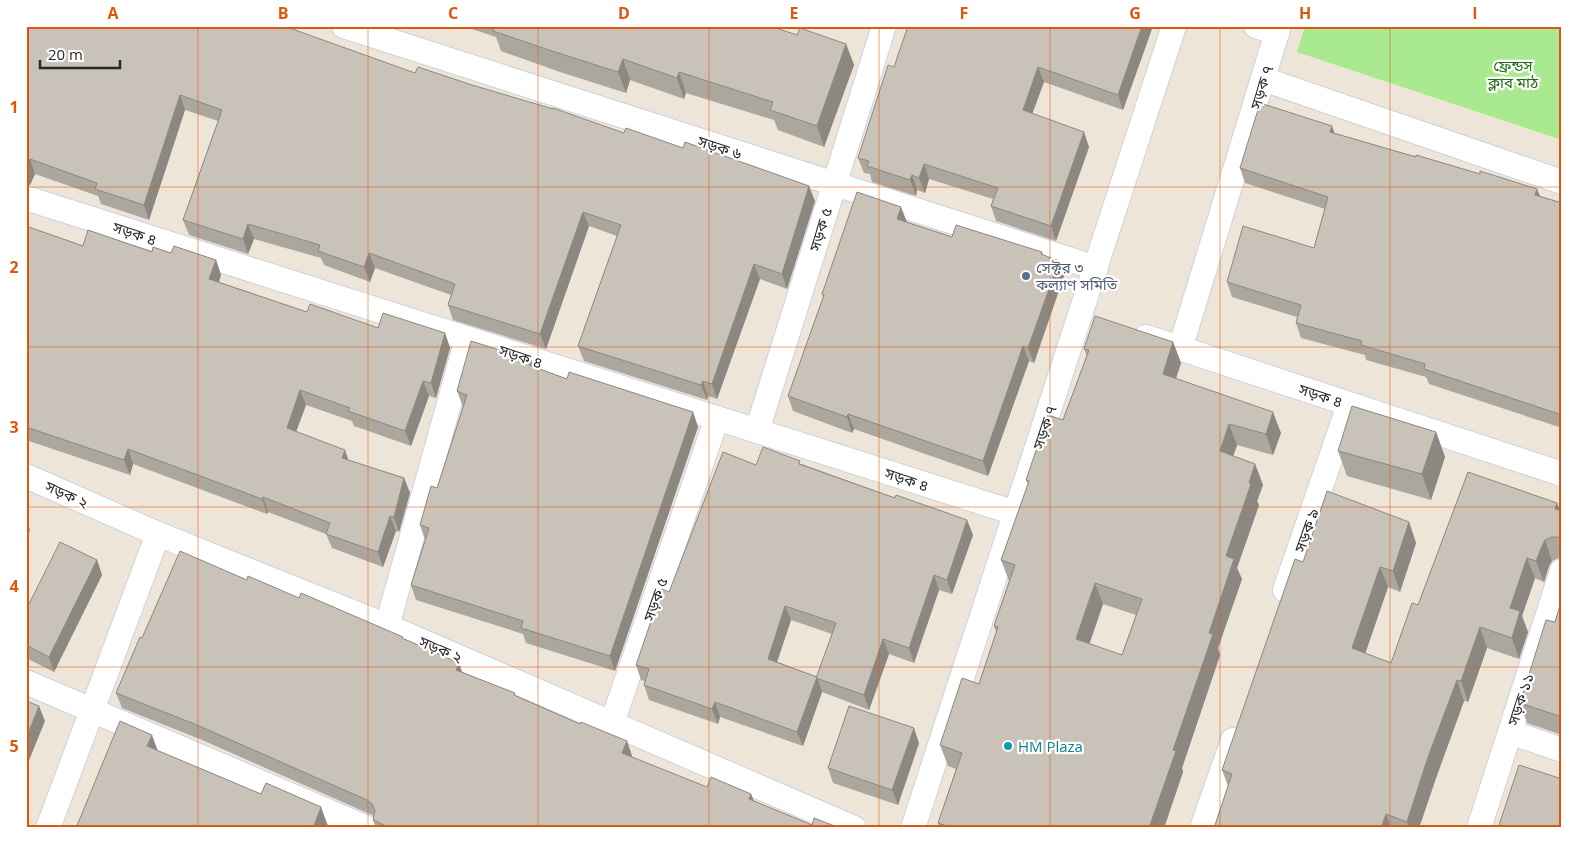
<svg xmlns="http://www.w3.org/2000/svg" width="1588" height="854" viewBox="0 0 1588 854" font-family="'Open Sans','Noto Sans Bengali',sans-serif">
  <rect width="100%" height="100%" fill="#ede5d8"/>
  <path fill="#a9e98f" d="M 1305,26 L 1562,26 L 1562,140 L 1297,52 Z"/>
  <g fill="none" stroke-linecap="round" stroke-linejoin="round">
    <defs>
      <g id="street">
        <path d="M 344,26 L 1096,268"/>
        <path d="M 1256,26 L 1277,33"/>
        <path d="M 1263,79 L 1562,182"/>
        <path d="M 26,198 L 1015,513"/>
        <path d="M 1146,337 L 1562,474"/>
        <path d="M 1180,349 L 1279,26"/>
        <path d="M 757,431 L 884,26"/>
        <path d="M 26,476 L 158,534 L 387,626 L 854,828"/>
        <path d="M 1285,590 L 1347,411 L 1355,406"/>
        <path d="M 387,626 L 467,339"/>
        <path d="M 26,682 L 367,828"/>
        <path d="M 612,723 L 717,418"/>
        <path d="M 1510,732 L 1562,750"/>
        <path d="M 48,828 L 158,534"/>
        <path d="M 913,828 L 1174,26"/>
        <path d="M 1202,828 L 1233,740"/>
        <path d="M 1479,828 L 1562,571"/>
      </g>
    </defs>
    <use href="#street" stroke="#ced1e3" stroke-width="26"/>
    <use href="#street" stroke="#fff" stroke-width="24"/>
  </g>
  <g fill="#aca79e" fill-rule="evenodd">
    <path d="M 26,26 L 415,73 L 815,201 L 787,289 L 760,279 L 717,399 L 708,396 L 707,400 L 584,361 L 578,346 L 617,236 L 589,226 L 546,349 L 453,320 L 448,305 L 451,295 L 375,268 L 370,282 L 324,265 L 321,258 L 254,239 L 248,254 L 189,235 L 183,220 L 218,121 L 185,110 L 149,220 L 101,204 L 98,196 L 35,174 L 30,185 L 26,185 Z"/>
    <path d="M 463,26 L 770,26 L 797,35 L 846,44 L 854,65 L 824,147 L 778,130 L 774,120 L 686,93 L 684,99 L 630,80 L 626,93 L 560,72 L 501,51 L 496,37 Z"/>
    <path d="M 1153,26 L 1123,110 L 1044,82 L 1032,114 L 1089,147 L 1056,241 L 996,221 L 991,206 L 993,199 L 929,179 L 925,193 L 917,190 L 916,196 L 872,182 L 870,174 L 864,173 L 858,158 L 894,67 Z"/>
    <path d="M 1332,126 L 1334,133 L 1416,157 L 1537,189 L 1540,196 L 1562,203 L 1562,428 L 1429,384 L 1426,377 L 1366,360 L 1365,355 L 1301,338 L 1296,323 L 1297,317 L 1232,297 L 1227,282 L 1314,248 L 1325,209 L 1245,183 L 1240,168 Z"/>
    <path d="M 907,222 L 952,237 L 1042,252 L 1043,255 L 1064,276 L 1034,363 L 1029,361 L 988,476 L 854,429 L 852,433 L 793,411 L 788,396 L 823,297 L 822,294 Z"/>
    <path d="M 26,226 L 83,246 L 171,253 L 216,260 L 221,275 L 219,282 L 307,312 L 378,328 L 445,333 L 450,348 L 436,398 L 429,396 L 411,446 L 354,426 L 352,421 L 306,405 L 296,431 L 348,460 L 404,478 L 410,493 L 399,532 L 396,531 L 383,567 L 332,548 L 326,534 L 268,512 L 267,514 L 133,464 L 130,475 L 26,440 Z"/>
    <path d="M 1173,342 L 1181,363 L 1176,379 L 1281,433 L 1273,455 L 1237,445 L 1233,456 L 1255,464 L 1263,485 L 1257,501 L 1259,505 L 1237,568 L 1242,579 L 1218,648 L 1220,655 L 1182,768 L 1183,772 L 1164,828 L 940,828 L 938,823 L 956,769 L 948,766 L 940,745 L 979,684 L 996,632 L 994,626 L 1009,581 L 1001,560 L 1028,484 L 1026,480 L 1063,420 L 1087,356 L 1084,349 ZM 1103,604 L 1136,615 L 1122,655 L 1089,644 Z"/>
    <path d="M 531,360 L 534,367 L 567,379 L 693,412 L 698,427 L 615,671 L 526,643 L 523,634 L 416,600 L 411,585 L 425,540 L 420,525 L 437,488 L 463,407 L 457,391 Z"/>
    <path d="M 1436,432 L 1445,457 L 1431,500 L 1347,476 L 1338,451 Z"/>
    <path d="M 802,464 L 895,498 L 967,520 L 973,535 L 952,594 L 939,590 L 914,663 L 889,654 L 869,710 L 822,692 L 803,746 L 720,717 L 718,724 L 649,700 L 644,685 L 645,681 L 641,680 L 636,665 L 669,592 L 756,465 ZM 791,620 L 832,634 L 817,677 L 777,662 Z"/>
    <path d="M 1557,503 L 1560,510 L 1562,511 L 1562,558 L 1559,558 L 1552,561 L 1549,566 L 1544,582 L 1535,578 L 1522,616 L 1528,632 L 1519,659 L 1487,648 L 1468,702 L 1464,701 L 1436,778 L 1419,828 L 1214,828 L 1228,786 L 1222,770 L 1303,562 L 1409,522 L 1416,543 L 1400,592 L 1388,587 L 1365,653 L 1391,663 L 1418,605 Z"/>
    <path d="M 97,560 L 102,575 L 54,672 L 26,658 L 26,610 Z"/>
    <path d="M 247,580 L 299,598 L 404,639 L 459,663 L 462,672 L 580,724 L 627,741 L 632,756 L 632,757 L 707,787 L 751,794 L 754,801 L 812,825 L 840,828 L 376,828 L 373,820 L 374,816 L 372,815 L 202,740 L 122,708 L 116,693 L 142,638 Z"/>
    <path d="M 1562,599 L 1562,735 L 1527,723 L 1520,703 L 1555,622 Z"/>
    <path d="M 919,743 L 898,805 L 833,783 L 828,768 Z"/>
  </g>
  <g fill="#8c8881">
    <path d="M 1142,26 L 1153,26 L 1123,110 L 1118,95 Z"/>
    <path d="M 846,44 L 854,65 L 824,147 L 817,126 Z"/>
    <path d="M 623,59 L 630,80 L 626,93 L 618,72 Z"/>
    <path d="M 1038,67 L 1044,82 L 1028,125 L 1023,110 Z"/>
    <path d="M 679,72 L 686,93 L 684,99 L 677,78 Z"/>
    <path d="M 180,95 L 185,110 L 149,220 L 144,205 Z"/>
    <path d="M 1332,126 L 1337,141 L 1330,132 Z"/>
    <path d="M 1084,132 L 1089,147 L 1056,241 L 1051,226 Z"/>
    <path d="M 30,159 L 35,174 L 30,185 L 26,175 L 26,166 Z"/>
    <path d="M 924,164 L 929,179 L 925,193 L 919,178 Z"/>
    <path d="M 912,175 L 917,190 L 916,196 L 910,180 Z"/>
    <path d="M 809,186 L 815,201 L 787,289 L 782,274 Z"/>
    <path d="M 1537,189 L 1543,204 L 1535,195 Z"/>
    <path d="M 901,207 L 907,222 L 903,234 L 897,219 Z"/>
    <path d="M 583,212 L 589,226 L 546,349 L 540,334 Z"/>
    <path d="M 248,224 L 254,239 L 248,254 L 243,239 Z"/>
    <path d="M 369,253 L 375,268 L 370,282 L 364,267 Z"/>
    <path d="M 216,260 L 221,275 L 215,294 L 209,279 Z"/>
    <path d="M 1059,261 L 1064,276 L 1034,363 L 1028,348 Z"/>
    <path d="M 754,264 L 760,279 L 717,399 L 712,384 Z"/>
    <path d="M 445,333 L 450,348 L 436,398 L 431,383 Z"/>
    <path d="M 1173,342 L 1181,363 L 1170,395 L 1163,374 Z"/>
    <path d="M 1023,346 L 1029,361 L 988,476 L 983,461 Z"/>
    <path d="M 531,360 L 537,375 L 529,365 Z"/>
    <path d="M 423,381 L 429,396 L 411,446 L 405,431 Z"/>
    <path d="M 703,381 L 708,396 L 707,400 L 701,385 Z"/>
    <path d="M 300,390 L 306,405 L 292,443 L 287,428 Z"/>
    <path d="M 693,412 L 698,427 L 615,671 L 610,656 Z"/>
    <path d="M 1273,412 L 1281,433 L 1273,455 L 1266,434 Z"/>
    <path d="M 848,414 L 854,429 L 852,433 L 847,417 Z"/>
    <path d="M 1229,424 L 1237,445 L 1228,472 L 1220,451 Z"/>
    <path d="M 1436,432 L 1445,457 L 1431,500 L 1422,474 Z"/>
    <path d="M 128,449 L 133,464 L 130,475 L 124,460 Z"/>
    <path d="M 345,450 L 350,465 L 342,458 Z"/>
    <path d="M 1255,464 L 1263,485 L 1257,501 L 1259,505 L 1237,568 L 1242,579 L 1218,648 L 1220,655 L 1182,768 L 1183,772 L 1164,828 L 1149,828 L 1209,633 L 1226,556 Z"/>
    <path d="M 404,478 L 410,493 L 399,532 L 394,517 Z"/>
    <path d="M 263,497 L 268,512 L 267,514 L 262,499 Z"/>
    <path d="M 1557,503 L 1562,516 L 1555,509 Z"/>
    <path d="M 390,516 L 396,531 L 383,567 L 378,552 Z"/>
    <path d="M 26,519 L 30,530 L 26,540 Z"/>
    <path d="M 967,520 L 973,535 L 952,594 L 947,580 Z"/>
    <path d="M 1409,522 L 1416,543 L 1400,592 L 1393,571 Z"/>
    <path d="M 1545,540 L 1552,561 L 1549,566 L 1544,582 L 1536,561 L 1542,546 Z"/>
    <path d="M 1527,558 L 1535,578 L 1522,616 L 1528,632 L 1519,659 L 1512,638 L 1510,608 Z"/>
    <path d="M 97,560 L 102,575 L 54,672 L 49,657 Z"/>
    <path d="M 1380,567 L 1388,587 L 1360,669 L 1352,648 Z"/>
    <path d="M 934,575 L 939,590 L 914,663 L 909,648 Z"/>
    <path d="M 1095,583 L 1103,604 L 1084,660 L 1076,639 Z"/>
    <path d="M 785,606 L 791,620 L 773,674 L 768,659 Z"/>
    <path d="M 1480,627 L 1487,648 L 1468,702 L 1461,681 Z"/>
    <path d="M 883,639 L 889,654 L 869,710 L 864,695 Z"/>
    <path d="M 459,663 L 464,678 L 456,670 Z"/>
    <path d="M 817,677 L 822,692 L 803,746 L 797,732 Z"/>
    <path d="M 1457,680 L 1464,701 L 1436,778 L 1419,828 L 1409,828 L 1407,822 L 1428,757 Z"/>
    <path d="M 715,702 L 720,717 L 718,724 L 712,709 Z"/>
    <path d="M 39,706 L 45,721 L 26,768 L 26,739 Z"/>
    <path d="M 914,728 L 919,743 L 898,805 L 892,790 Z"/>
    <path d="M 152,735 L 159,754 L 147,746 Z"/>
    <path d="M 627,741 L 632,756 L 627,769 L 622,753 Z"/>
    <path d="M 751,794 L 757,809 L 749,799 Z"/>
    <path d="M 321,807 L 328,826 L 328,828 L 313,828 Z"/>
    <path d="M 1386,814 L 1391,828 L 1381,828 Z"/>
  </g>
  <g fill="#c8c2b8" stroke="#8c8881" fill-rule="evenodd">
    <path d="M 26,26 L 284,26 L 415,73 L 418,67 L 472,85 L 553,109 L 553,108 L 624,133 L 626,128 L 683,148 L 685,142 L 809,186 L 782,274 L 754,264 L 712,384 L 703,381 L 701,385 L 578,346 L 621,225 L 583,212 L 540,334 L 448,305 L 455,284 L 369,253 L 364,267 L 318,251 L 320,245 L 248,224 L 243,239 L 183,220 L 222,110 L 180,95 L 144,205 L 95,189 L 97,183 L 30,159 L 26,166 Z"/>
    <path d="M 495,26 L 770,26 L 797,35 L 800,28 L 846,44 L 817,126 L 770,110 L 773,102 L 679,72 L 677,78 L 623,59 L 618,72 L 552,51 L 493,31 Z"/>
    <path d="M 908,26 L 1142,26 L 1118,95 L 1038,67 L 1023,110 L 1084,132 L 1051,226 L 991,206 L 998,188 L 924,164 L 919,178 L 912,175 L 910,180 L 867,166 L 869,161 L 858,158 L 888,65 L 894,67 Z"/>
    <path d="M 1260,103 L 1332,126 L 1330,132 L 1416,157 L 1416,155 L 1480,174 L 1480,171 L 1537,189 L 1535,195 L 1562,203 L 1562,415 L 1424,369 L 1425,364 L 1361,345 L 1362,341 L 1296,323 L 1301,305 L 1227,282 L 1243,226 L 1314,248 L 1328,197 L 1240,168 Z"/>
    <path d="M 857,192 L 901,207 L 897,219 L 952,237 L 956,225 L 1042,252 L 1041,254 L 1059,261 L 1028,348 L 1023,346 L 983,461 L 848,414 L 847,417 L 788,396 L 824,295 L 822,294 Z"/>
    <path d="M 26,226 L 83,246 L 88,230 L 152,252 L 153,247 L 171,253 L 174,246 L 216,260 L 209,279 L 307,312 L 310,304 L 378,328 L 383,313 L 445,333 L 431,383 L 423,381 L 405,431 L 348,411 L 350,408 L 300,390 L 287,428 L 345,450 L 342,458 L 404,478 L 394,517 L 390,516 L 378,552 L 326,534 L 330,523 L 263,497 L 262,499 L 128,449 L 124,460 L 26,427 Z"/>
    <path d="M 1095,316 L 1173,342 L 1163,374 L 1273,412 L 1266,434 L 1229,424 L 1220,451 L 1255,464 L 1249,483 L 1251,484 L 1226,556 L 1234,559 L 1209,633 L 1213,634 L 1173,750 L 1176,751 L 1149,828 L 953,828 L 938,823 L 962,753 L 940,745 L 962,678 L 979,684 L 998,627 L 994,626 L 1015,565 L 1001,560 L 1029,481 L 1026,480 L 1048,415 L 1063,420 L 1089,350 L 1084,349 ZM 1095,583 L 1142,599 L 1122,655 L 1076,639 Z"/>
    <path d="M 471,341 L 531,360 L 529,365 L 567,379 L 569,372 L 693,412 L 610,656 L 521,628 L 523,621 L 411,585 L 429,528 L 420,525 L 431,486 L 437,488 L 467,395 L 457,391 Z"/>
    <path d="M 1352,406 L 1436,432 L 1422,474 L 1338,451 Z"/>
    <path d="M 763,447 L 800,461 L 799,464 L 895,498 L 896,495 L 967,520 L 947,580 L 934,575 L 909,648 L 883,639 L 864,695 L 816,678 L 836,623 L 785,606 L 768,659 L 817,677 L 797,732 L 715,702 L 712,709 L 644,685 L 649,669 L 636,665 L 662,589 L 669,592 L 723,452 L 756,465 Z"/>
    <path d="M 1468,472 L 1557,503 L 1555,509 L 1562,511 L 1562,539 L 1558,537 L 1551,537 L 1545,540 L 1542,546 L 1536,561 L 1527,558 L 1510,608 L 1520,611 L 1512,638 L 1480,627 L 1461,681 L 1457,680 L 1428,757 L 1407,822 L 1386,814 L 1381,828 L 1214,828 L 1232,774 L 1222,770 L 1295,559 L 1303,562 L 1327,491 L 1409,522 L 1393,571 L 1380,567 L 1352,648 L 1391,663 L 1412,603 L 1418,605 Z"/>
    <path d="M 60,542 L 97,560 L 49,657 L 26,645 L 26,610 Z"/>
    <path d="M 180,551 L 247,580 L 248,576 L 299,598 L 301,593 L 403,637 L 402,638 L 459,663 L 456,670 L 515,693 L 514,695 L 580,724 L 581,722 L 627,741 L 622,753 L 707,787 L 711,777 L 751,794 L 749,799 L 812,825 L 814,818 L 840,828 L 391,828 L 373,820 L 375,811 L 372,804 L 367,800 L 197,725 L 116,693 L 140,637 L 142,638 Z"/>
    <path d="M 1562,599 L 1562,719 L 1559,716 L 1520,703 L 1546,620 L 1555,622 Z"/>
    <path d="M 26,701 L 39,706 L 26,739 Z"/>
    <path d="M 849,706 L 914,728 L 892,790 L 828,768 Z"/>
    <path d="M 120,721 L 152,735 L 147,746 L 261,794 L 266,783 L 321,807 L 313,828 L 76,828 Z"/>
    <path d="M 1519,765 L 1562,779 L 1562,828 L 1498,828 Z"/>
  </g>
  <path fill="none" stroke="#de570d" stroke-width="1" stroke-opacity="0.55" d="M 198,26 L 198,828M 368,26 L 368,828M 538,26 L 538,828M 709,26 L 709,828M 879,26 L 879,828M 1050,26 L 1050,828M 1220,26 L 1220,828M 1390,26 L 1390,828M 26,187 L 1562,187M 26,347 L 1562,347M 26,507 L 1562,507M 26,667 L 1562,667"/>
  <circle fill="#5c6f8a" stroke="#fff" stroke-width="2" cx="1026" cy="276" r="5"/>
  <circle fill="#0f9aa8" stroke="#fff" stroke-width="2" cx="1008" cy="746" r="5"/>
  <g text-anchor="middle" dominant-baseline="central" stroke-width="4.5" stroke-linejoin="round" paint-order="stroke">
    <g font-size="15" fill="#216b13" stroke="#fff">
      <text x="1513" y="65">ফ্রেন্ডস<tspan x="1513" dy="17">ক্লাব মাঠ</tspan></text>
    </g>
    <g font-size="15" fill="#282828" stroke="#fff">
      <text transform="translate(1261 87) rotate(-73)">সড়ক ৭</text>
      <text transform="translate(720 147) rotate(18)">সড়ক ৬</text>
      <text transform="translate(820 229) rotate(-73)">সড়ক ৫</text>
      <text transform="translate(135 233) rotate(18)">সড়ক ৪</text>
      <text transform="translate(521 356) rotate(18)">সড়ক ৪</text>
      <text transform="translate(1321 395) rotate(18)">সড়ক ৪</text>
      <text transform="translate(1044 427) rotate(-72)">সড়ক ৭</text>
      <text transform="translate(907 479) rotate(18)">সড়ক ৪</text>
      <text transform="translate(67 494) rotate(24)">সড়ক ২</text>
      <text transform="translate(1306 530) rotate(-71)">সড়ক ৯</text>
      <text transform="translate(655 599) rotate(-71)">সড়ক ৫</text>
      <text transform="translate(441 649) rotate(23)">সড়ক ২</text>
      <text transform="translate(1520 699) rotate(-72)">সড়ক ১১</text>
    </g>
    <g font-size="15" fill="#4e5e75" stroke="#fff" text-anchor="start">
      <text x="1036" y="267">সেক্টর ৩<tspan x="1036" dy="17">কল্যাণ সমিতি</tspan></text>
    </g>
    <g font-size="15" fill="#0d838f" stroke="#fff" text-anchor="start">
      <text x="1018" y="746">HM Plaza</text>
    </g>
  </g>
  <rect width="1588" height="854" fill="none" stroke="#ffffff" stroke-width="55"/>
  <path d="M40 60v8h80v-8" fill="none" stroke="#282828" stroke-width="2.5"/>
  <text x="48" y="60" font-size="15" fill="#282828" stroke="#ffffff" stroke-width="4" paint-order="stroke">20 m</text>
  <rect x="28" y="28" width="1532" height="798" fill="none" stroke="#de570d" stroke-width="2"/>
  <g font-size="16" text-anchor="middle" font-weight="bold" fill="#de570d">
    <text x="113" y="19">A</text>
    <text x="283" y="19">B</text>
    <text x="453" y="19">C</text>
    <text x="624" y="19">D</text>
    <text x="794" y="19">E</text>
    <text x="964" y="19">F</text>
    <text x="1135" y="19">G</text>
    <text x="1305" y="19">H</text>
    <text x="1475" y="19">I</text>
    <text x="14" y="113">1</text>
    <text x="14" y="273">2</text>
    <text x="14" y="433">3</text>
    <text x="14" y="592">4</text>
    <text x="14" y="752">5</text>
  </g>
</svg>
